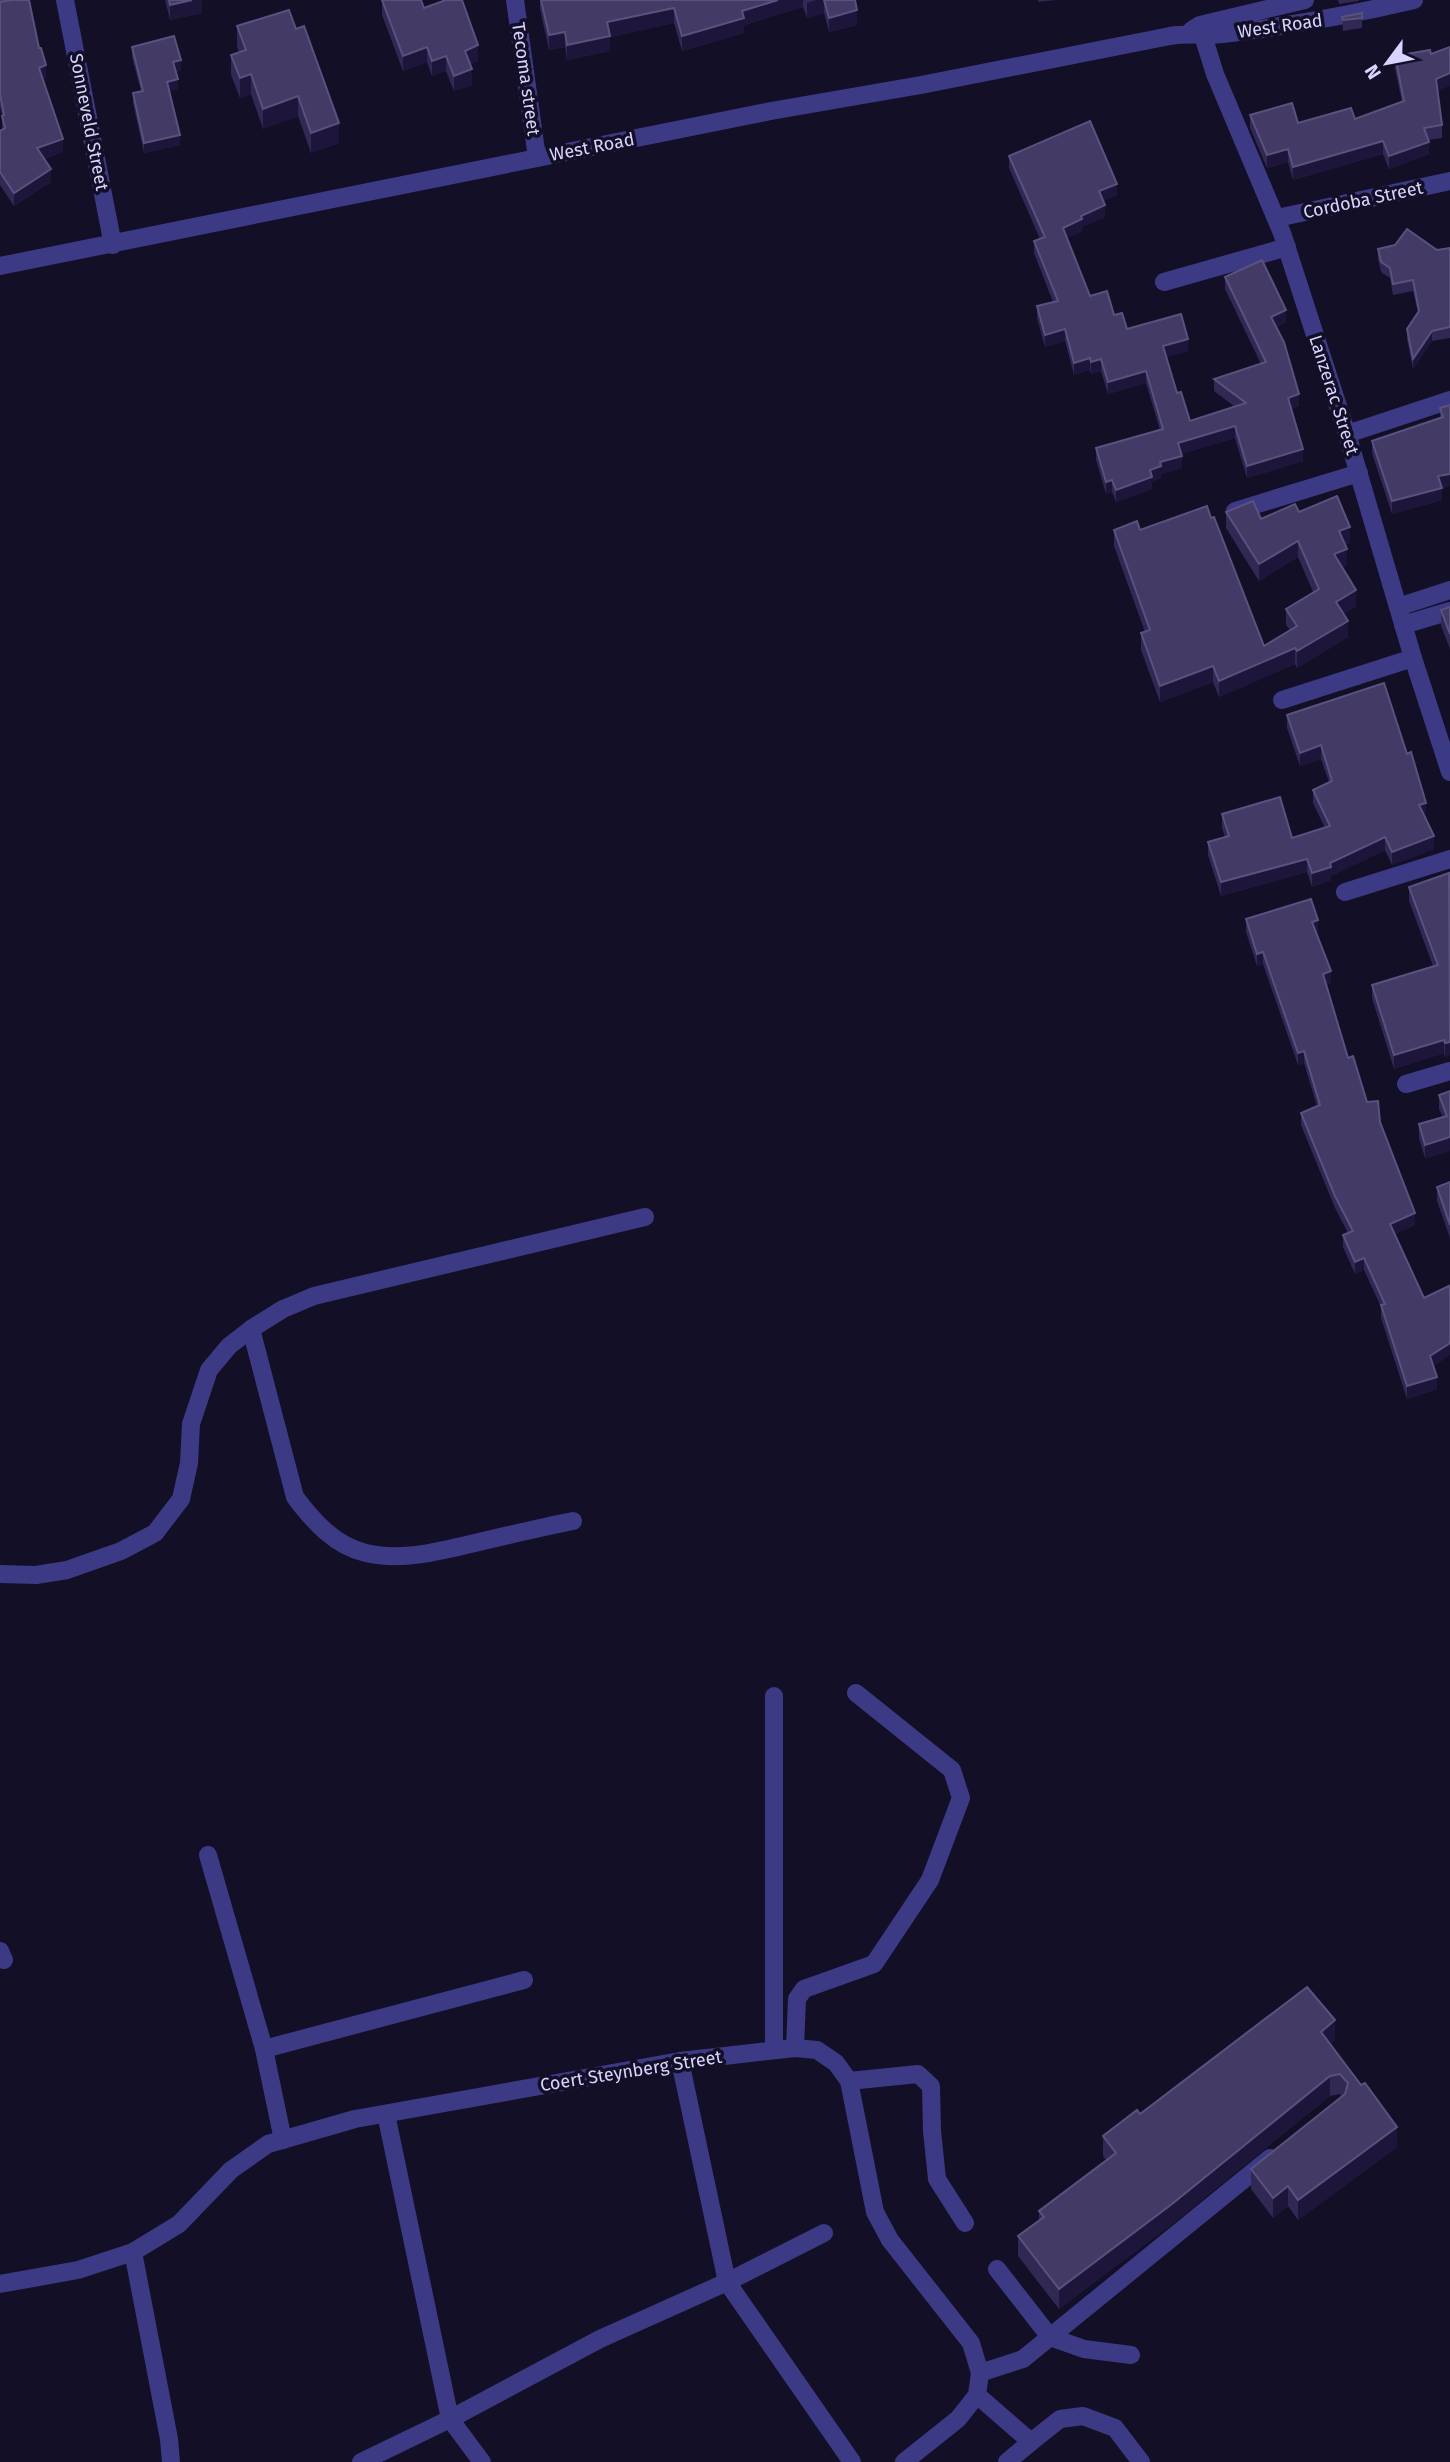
<svg xmlns="http://www.w3.org/2000/svg" width="1450" height="2462" viewBox="0 0 1450 2462" font-family="'Fira Sans',sans-serif">
  <rect width="100%" height="100%" fill="#130f26"/>
  <g fill="none" stroke-linecap="round" stroke-linejoin="round">
    <g stroke="#3d3a85" stroke-width="18">
      <path d="M 65,0 L 113,245"/>
      <path d="M 515,0 L 537,158"/>
      <path d="M 0,1 L 6,0"/>
      <path d="M 1200,26 L 1215,74 L 1282,233 L 1347,434 L 1413,658 L 1450,772"/>
      <path d="M 1192,30 L 1200,25 L 1305,0"/>
      <path d="M 1277,218 L 1450,181"/>
      <path d="M 0,266 L 771,111 L 921,85 L 1170,36 C 1188,33 1205,36 1223,34 C 1288,26 1351,15 1414,0"/>
      <path d="M 1164,282 L 1287,247"/>
      <path d="M 1347,434 L 1450,400"/>
      <path d="M 1235,511 L 1359,473"/>
      <path d="M 1398,607 L 1450,590"/>
      <path d="M 1403,625 L 1450,611"/>
      <path d="M 1282,700 L 1413,658"/>
      <path d="M 1345,892 L 1450,859"/>
      <path d="M 1406,1084 L 1450,1071"/>
      <path d="M 251,1329 L 295,1497 C 313,1521 335,1546 366,1553 C 404,1562 445,1550 483,1541 C 513,1534 543,1527 573,1521"/>
      <path d="M 0,1574 L 36,1575 L 67,1570 L 121,1551 L 155,1533 L 181,1499 L 189,1463 L 191,1424 L 209,1370 L 229,1346 L 251,1329 L 283,1309 L 314,1296 L 645,1217"/>
      <path d="M 208,1855 L 264,2049 L 283,2140"/>
      <path d="M 0,1951 L 4,1960"/>
      <path d="M 795,2048 L 797,1999 L 804,1989 L 874,1964 L 930,1880 L 961,1798 L 952,1770 L 856,1693"/>
      <path d="M 264,2049 L 524,1980"/>
      <path d="M 774,2050 L 774,1696"/>
      <path d="M 680,2061 L 727,2282 L 852,2462"/>
      <path d="M 849,2081 L 918,2074 L 931,2086 L 932,2131 L 937,2179 L 965,2223"/>
      <path d="M 386,2114 L 450,2419 L 482,2462"/>
      <path d="M 133,2252 L 169,2439 L 171,2462"/>
      <path d="M 997,2269 L 1050,2337 L 1084,2349 L 1131,2355"/>
      <path d="M 0,2284 L 78,2270 L 133,2252 L 179,2224 L 231,2170 L 268,2144 L 355,2119 L 680,2061 L 795,2048 L 817,2050 L 836,2063 L 849,2081 L 875,2212 L 890,2240 L 971,2343 L 980,2373 L 977,2395 L 958,2419 L 904,2462"/>
      <path d="M 980,2373 L 1023,2359 L 1270,2158"/>
      <path d="M 977,2395 L 1031,2442 L 1060,2419 L 1083,2416 L 1115,2428 L 1141,2462"/>
      <path d="M 361,2462 L 450,2419 L 600,2339 L 727,2282 L 824,2233"/>
      <path d="M 1007,2462 L 1031,2442"/>
    </g>
  </g>
  <g fill="#312854">
    <path d="M 165,0 L 202,0 L 202,13 L 170,20 Z"/>
    <path d="M 382,0 L 424,8 L 478,61 L 470,64 L 472,85 L 454,91 L 446,71 L 432,76 L 427,62 L 403,71 L 382,15 Z"/>
    <path d="M 540,0 L 855,0 L 857,25 L 829,32 L 824,13 L 807,18 L 803,7 L 744,25 L 744,33 L 682,51 L 674,23 L 610,37 L 610,51 L 567,60 L 565,47 L 549,50 L 540,9 Z"/>
    <path d="M 1038,0 L 1056,0 L 1038,2 Z"/>
    <path d="M 1338,0 L 1359,0 L 1359,1 L 1339,4 Z"/>
    <path d="M 0,2 L 39,48 L 46,78 L 43,79 L 63,152 L 44,159 L 51,182 L 14,206 L 0,185 L 0,131 L 2,130 L 2,116 L 0,107 Z"/>
    <path d="M 1342,17 L 1362,18 L 1362,28 L 1343,31 Z"/>
    <path d="M 237,26 L 339,143 L 311,153 L 298,116 L 263,129 L 251,94 L 240,98 L 231,75 L 231,55 L 239,53 L 237,46 Z"/>
    <path d="M 132,47 L 181,70 L 176,72 L 178,89 L 170,91 L 180,145 L 144,153 L 133,103 L 133,93 L 141,91 L 132,57 Z"/>
    <path d="M 1395,56 L 1438,91 L 1442,125 L 1442,138 L 1428,140 L 1429,154 L 1389,169 L 1383,154 L 1293,180 L 1288,162 L 1267,168 L 1250,128 L 1250,115 L 1298,123 L 1355,119 L 1402,102 L 1395,69 Z"/>
    <path d="M 1009,156 L 1117,195 L 1103,201 L 1105,217 L 1082,227 L 1082,231 L 1067,238 L 1090,296 L 1114,315 L 1127,329 L 1188,351 L 1166,357 L 1177,393 L 1190,421 L 1235,407 L 1214,391 L 1214,379 L 1261,364 L 1225,289 L 1225,277 L 1286,322 L 1276,327 L 1299,406 L 1291,409 L 1303,461 L 1247,478 L 1235,438 L 1181,454 L 1182,468 L 1161,474 L 1161,478 L 1152,481 L 1152,489 L 1116,502 L 1112,492 L 1106,494 L 1096,460 L 1096,448 L 1160,430 L 1146,383 L 1108,394 L 1101,371 L 1091,374 L 1090,370 L 1074,375 L 1065,341 L 1045,347 L 1037,318 L 1037,306 L 1053,302 L 1034,253 L 1034,241 L 1040,239 L 1009,168 Z"/>
    <path d="M 1450,248 L 1450,338 L 1432,341 L 1413,369 L 1407,339 L 1407,329 L 1418,313 L 1413,291 L 1393,295 L 1390,278 L 1381,272 L 1378,259 L 1378,249 L 1437,250 Z"/>
    <path d="M 1450,405 L 1450,486 L 1442,488 L 1442,500 L 1392,514 L 1372,453 L 1372,441 L 1440,418 L 1440,408 Z"/>
    <path d="M 1226,512 L 1261,519 L 1299,512 L 1350,543 L 1345,545 L 1347,565 L 1342,567 L 1356,606 L 1344,614 L 1348,637 L 1297,668 L 1295,664 L 1219,697 L 1213,682 L 1160,702 L 1141,650 L 1141,633 L 1145,632 L 1114,546 L 1114,530 L 1140,530 L 1264,646 L 1290,630 L 1286,625 L 1286,609 L 1313,592 L 1298,557 L 1259,581 L 1226,528 Z"/>
    <path d="M 1450,607 L 1450,649 L 1441,626 L 1441,610 Z"/>
    <path d="M 1287,715 L 1426,816 L 1434,849 L 1392,865 L 1385,850 L 1331,876 L 1331,880 L 1312,887 L 1307,872 L 1221,896 L 1208,855 L 1208,842 L 1225,837 L 1222,828 L 1222,814 L 1292,838 L 1325,828 L 1313,803 L 1313,790 L 1329,782 L 1321,759 L 1300,766 L 1287,728 Z"/>
    <path d="M 1450,875 L 1450,1055 L 1445,1057 L 1444,1053 L 1394,1069 L 1372,998 L 1372,985 L 1433,966 L 1409,901 L 1409,887 Z"/>
    <path d="M 1246,919 L 1318,932 L 1316,933 L 1331,983 L 1326,984 L 1348,1058 L 1367,1102 L 1380,1122 L 1415,1225 L 1395,1234 L 1433,1366 L 1437,1389 L 1407,1399 L 1381,1318 L 1381,1307 L 1364,1270 L 1355,1274 L 1343,1247 L 1343,1235 L 1348,1233 L 1335,1208 L 1301,1125 L 1301,1113 L 1317,1106 L 1304,1063 L 1298,1065 L 1263,964 L 1257,966 L 1246,932 Z"/>
    <path d="M 1450,1091 L 1450,1151 L 1425,1158 L 1419,1138 L 1419,1124 L 1443,1117 L 1439,1109 L 1439,1095 Z"/>
    <path d="M 1450,1182 L 1450,1238 L 1437,1201 L 1437,1187 Z"/>
    <path d="M 1335,2040 L 1330,2044 L 1397,2147 L 1298,2220 L 1288,2206 L 1273,2218 L 1251,2189 L 1251,2169 L 1342,2096 L 1340,2094 L 1330,2096 L 1172,2224 L 1059,2309 L 1018,2256 L 1018,2236 L 1039,2220 L 1039,2211 L 1106,2160 L 1103,2156 L 1103,2136 L 1140,2114 Z"/>
  </g>
  <g fill="#1d163a">
    <path d="M 192,0 L 202,0 L 202,13 L 170,20 L 170,5 Z"/>
    <path d="M 778,0 L 803,0 L 803,7 L 744,25 L 744,33 L 682,51 L 682,36 L 742,11 Z"/>
    <path d="M 816,0 L 824,0 L 824,13 L 807,18 L 807,3 Z"/>
    <path d="M 674,8 L 674,23 L 610,37 L 610,51 L 567,60 L 567,45 L 607,22 Z"/>
    <path d="M 857,10 L 857,25 L 829,32 L 829,18 Z"/>
    <path d="M 565,32 L 565,47 L 549,50 L 549,35 Z"/>
    <path d="M 478,45 L 478,61 L 465,66 L 465,51 Z"/>
    <path d="M 427,47 L 427,62 L 403,71 L 403,56 Z"/>
    <path d="M 446,56 L 446,71 L 432,76 L 432,61 Z"/>
    <path d="M 181,60 L 181,70 L 173,73 L 173,62 Z"/>
    <path d="M 46,65 L 46,78 L 39,81 L 39,68 Z"/>
    <path d="M 472,69 L 472,85 L 454,91 L 454,76 Z"/>
    <path d="M 1450,73 L 1450,86 L 1436,91 L 1436,79 Z"/>
    <path d="M 251,74 L 251,94 L 240,98 L 240,78 Z"/>
    <path d="M 178,79 L 178,89 L 167,92 L 167,82 Z"/>
    <path d="M 298,96 L 298,116 L 263,129 L 263,109 Z"/>
    <path d="M 339,123 L 339,143 L 311,153 L 311,133 Z"/>
    <path d="M 180,135 L 180,145 L 144,153 L 144,143 Z"/>
    <path d="M 63,139 L 63,152 L 37,161 L 37,148 Z"/>
    <path d="M 1383,141 L 1383,154 L 1293,180 L 1293,167 Z"/>
    <path d="M 1429,142 L 1429,154 L 1389,169 L 1389,156 Z"/>
    <path d="M 1288,149 L 1288,162 L 1267,168 L 1267,155 Z"/>
    <path d="M 51,169 L 51,182 L 14,206 L 14,193 Z"/>
    <path d="M 1117,184 L 1117,195 L 1099,203 L 1099,191 Z"/>
    <path d="M 1105,205 L 1105,217 L 1082,227 L 1082,231 L 1063,240 L 1063,228 L 1081,216 Z"/>
    <path d="M 1286,310 L 1286,322 L 1271,329 L 1271,317 Z"/>
    <path d="M 1065,329 L 1065,341 L 1045,347 L 1045,335 Z"/>
    <path d="M 1432,331 L 1432,341 L 1413,369 L 1413,359 Z"/>
    <path d="M 1188,339 L 1188,351 L 1163,358 L 1163,346 Z"/>
    <path d="M 1090,358 L 1090,370 L 1074,375 L 1074,363 Z"/>
    <path d="M 1101,359 L 1101,371 L 1091,374 L 1091,362 Z"/>
    <path d="M 1146,371 L 1146,383 L 1108,394 L 1108,382 Z"/>
    <path d="M 1299,394 L 1299,406 L 1288,410 L 1288,398 Z"/>
    <path d="M 1235,426 L 1235,438 L 1178,455 L 1178,443 Z"/>
    <path d="M 1303,449 L 1303,461 L 1247,478 L 1247,466 Z"/>
    <path d="M 1182,456 L 1182,468 L 1161,474 L 1161,478 L 1152,481 L 1152,489 L 1116,502 L 1116,490 L 1160,462 Z"/>
    <path d="M 1450,474 L 1450,486 L 1442,488 L 1442,500 L 1392,514 L 1392,501 L 1438,476 Z"/>
    <path d="M 1112,480 L 1112,492 L 1106,494 L 1106,482 Z"/>
    <path d="M 1350,527 L 1350,543 L 1339,547 L 1339,531 Z"/>
    <path d="M 1298,541 L 1298,557 L 1259,581 L 1259,564 Z"/>
    <path d="M 1347,549 L 1347,565 L 1334,571 L 1334,554 Z"/>
    <path d="M 1356,590 L 1356,606 L 1336,619 L 1336,602 Z"/>
    <path d="M 1348,621 L 1348,637 L 1297,668 L 1297,651 Z"/>
    <path d="M 1295,648 L 1295,664 L 1219,697 L 1219,681 Z"/>
    <path d="M 1213,666 L 1213,682 L 1160,702 L 1160,686 Z"/>
    <path d="M 1321,745 L 1321,759 L 1300,766 L 1300,753 Z"/>
    <path d="M 1426,803 L 1426,816 L 1419,818 L 1419,805 Z"/>
    <path d="M 1434,836 L 1434,849 L 1392,865 L 1392,852 Z"/>
    <path d="M 1385,837 L 1385,850 L 1331,876 L 1331,880 L 1312,887 L 1312,873 L 1330,863 Z"/>
    <path d="M 1307,859 L 1307,872 L 1221,896 L 1221,882 Z"/>
    <path d="M 1318,920 L 1318,932 L 1312,934 L 1312,922 Z"/>
    <path d="M 1263,952 L 1263,964 L 1257,966 L 1257,954 Z"/>
    <path d="M 1331,971 L 1331,983 L 1323,986 L 1323,974 Z"/>
    <path d="M 1444,1040 L 1444,1053 L 1394,1069 L 1394,1055 Z"/>
    <path d="M 1450,1042 L 1450,1055 L 1445,1057 L 1445,1043 Z"/>
    <path d="M 1304,1051 L 1304,1063 L 1298,1065 L 1298,1053 Z"/>
    <path d="M 1450,1137 L 1450,1151 L 1425,1158 L 1425,1145 Z"/>
    <path d="M 1415,1213 L 1415,1225 L 1390,1236 L 1390,1224 Z"/>
    <path d="M 1364,1258 L 1364,1270 L 1355,1274 L 1355,1262 Z"/>
    <path d="M 1450,1343 L 1450,1355 L 1430,1369 L 1430,1356 Z"/>
    <path d="M 1437,1377 L 1437,1389 L 1407,1399 L 1407,1386 Z"/>
    <path d="M 1335,2020 L 1335,2040 L 1321,2052 L 1321,2032 Z"/>
    <path d="M 1330,2076 L 1330,2096 L 1172,2224 L 1059,2309 L 1059,2289 Z"/>
    <path d="M 1397,2127 L 1397,2147 L 1298,2220 L 1298,2200 Z"/>
    <path d="M 1288,2186 L 1288,2206 L 1273,2218 L 1273,2198 Z"/>
  </g>
  <g fill="#433a66" stroke="#5a527e" stroke-width="2">
    <path d="M 12,0 L 29,0 L 39,48 L 41,48 L 46,65 L 39,68 L 63,139 L 37,148 L 51,169 L 14,193 L 0,172 L 0,131 L 5,128 L 2,116 L 4,115 L 0,94 L 0,2 Z"/>
    <path d="M 169,0 L 192,0 L 170,5 Z"/>
    <path d="M 382,0 L 421,0 L 424,8 L 446,0 L 462,0 L 478,45 L 465,51 L 472,69 L 454,76 L 446,56 L 432,61 L 427,47 L 403,56 Z"/>
    <path d="M 541,0 L 778,0 L 742,11 L 744,18 L 682,36 L 674,8 L 607,22 L 610,36 L 567,45 L 565,32 L 549,35 Z"/>
    <path d="M 824,0 L 855,0 L 857,10 L 829,18 Z"/>
    <path d="M 289,10 L 296,29 L 304,26 L 339,123 L 311,133 L 298,96 L 263,109 L 251,74 L 240,78 L 231,55 L 246,50 L 237,26 Z"/>
    <path d="M 1362,13 L 1362,18 L 1343,20 L 1342,17 Z"/>
    <path d="M 174,36 L 181,60 L 173,62 L 178,79 L 167,82 L 180,135 L 144,143 L 133,93 L 143,91 L 132,47 Z"/>
    <path d="M 1450,47 L 1450,73 L 1436,79 L 1442,125 L 1424,128 L 1429,142 L 1389,156 L 1383,141 L 1293,167 L 1288,149 L 1267,155 L 1250,115 L 1292,103 L 1298,123 L 1351,108 L 1355,119 L 1404,101 L 1395,56 L 1430,50 L 1431,54 Z"/>
    <path d="M 1090,121 L 1117,184 L 1099,191 L 1105,205 L 1081,216 L 1082,219 L 1063,228 L 1090,296 L 1107,291 L 1114,315 L 1122,313 L 1127,329 L 1181,314 L 1188,339 L 1163,346 L 1177,393 L 1181,392 L 1190,421 L 1246,403 L 1214,379 L 1266,362 L 1225,277 L 1262,260 L 1286,310 L 1271,317 L 1284,342 L 1299,394 L 1288,398 L 1303,449 L 1247,466 L 1235,426 L 1178,443 L 1182,456 L 1160,462 L 1161,466 L 1150,470 L 1152,477 L 1116,490 L 1112,480 L 1106,482 L 1096,448 L 1163,429 L 1146,371 L 1108,382 L 1101,359 L 1091,362 L 1090,358 L 1074,363 L 1065,329 L 1045,335 L 1037,306 L 1058,301 L 1034,241 L 1045,237 L 1009,156 Z"/>
    <path d="M 1407,229 L 1437,250 L 1450,248 L 1450,327 L 1432,331 L 1413,359 L 1407,329 L 1419,311 L 1413,280 L 1393,284 L 1390,268 L 1381,262 L 1378,249 L 1395,245 Z"/>
    <path d="M 1450,405 L 1450,474 L 1438,476 L 1442,488 L 1392,501 L 1372,441 L 1443,417 L 1440,408 Z"/>
    <path d="M 1337,496 L 1350,527 L 1339,531 L 1347,549 L 1334,554 L 1356,590 L 1336,602 L 1348,621 L 1297,651 L 1295,648 L 1219,681 L 1213,666 L 1160,686 L 1141,633 L 1150,630 L 1114,530 L 1137,521 L 1140,530 L 1207,506 L 1211,518 L 1214,517 L 1264,646 L 1297,626 L 1286,609 L 1319,589 L 1298,541 L 1259,564 L 1226,512 L 1253,501 L 1261,519 L 1295,504 L 1299,512 Z"/>
    <path d="M 1450,607 L 1450,634 L 1441,610 Z"/>
    <path d="M 1384,683 L 1407,754 L 1411,752 L 1426,803 L 1419,805 L 1434,836 L 1392,852 L 1385,837 L 1330,863 L 1331,867 L 1312,873 L 1307,859 L 1221,882 L 1208,842 L 1229,836 L 1222,814 L 1280,797 L 1292,838 L 1330,826 L 1313,790 L 1332,781 L 1321,745 L 1300,753 L 1287,715 Z"/>
    <path d="M 1449,873 L 1450,1042 L 1445,1043 L 1444,1040 L 1394,1055 L 1372,985 L 1438,965 L 1409,887 Z"/>
    <path d="M 1311,899 L 1318,920 L 1312,922 L 1331,971 L 1323,974 L 1348,1058 L 1353,1056 L 1367,1102 L 1378,1101 L 1380,1122 L 1415,1213 L 1390,1224 L 1424,1298 L 1449,1286 L 1450,1289 L 1450,1343 L 1430,1356 L 1437,1377 L 1407,1386 L 1381,1305 L 1385,1304 L 1364,1258 L 1355,1262 L 1343,1235 L 1353,1231 L 1335,1196 L 1301,1113 L 1320,1105 L 1304,1051 L 1298,1053 L 1263,952 L 1257,954 L 1246,919 Z"/>
    <path d="M 1450,1091 L 1450,1137 L 1425,1145 L 1419,1124 L 1447,1116 L 1439,1095 Z"/>
    <path d="M 1450,1182 L 1450,1225 L 1437,1187 Z"/>
    <path d="M 1307,1987 L 1335,2020 L 1321,2032 L 1361,2085 L 1365,2083 L 1397,2127 L 1298,2200 L 1288,2186 L 1273,2198 L 1251,2169 L 1345,2094 L 1348,2083 L 1340,2074 L 1330,2076 L 1172,2204 L 1059,2289 L 1018,2236 L 1044,2217 L 1039,2211 L 1116,2153 L 1103,2136 L 1137,2110 L 1140,2114 Z"/>
  </g>
  <g text-anchor="middle" dominant-baseline="central" stroke-width="7" stroke-linejoin="round" paint-order="stroke">
    <g font-size="18" fill="#d9d4ff" stroke="#130f26">
      <text transform="translate(1280 26) rotate(-8)">West Road</text>
      <text transform="translate(526 79) rotate(82)">Tecoma street</text>
      <text transform="translate(89 122) rotate(79)">Sonneveld Street</text>
      <text transform="translate(592 147) rotate(-11)">West Road</text>
      <text transform="translate(1363 200) rotate(-12)">Cordoba Street</text>
      <text transform="translate(1334 395) rotate(72)">Lanzerac Street</text>
      <text transform="translate(631 2071) rotate(-9)">Coert Steynberg Street</text>
    </g>
  </g>
  <g transform="translate(1387 63) rotate(238)" stroke="#130f26" stroke-width="5" paint-order="stroke">
  <path d="M0-5L12 26L0 18L-12 26Z" fill="#d9d4ff"/>
  <text y="-10" font-size="19" font-weight="bold" text-anchor="middle" fill="#d9d4ff">N</text>
  </g>
</svg>
